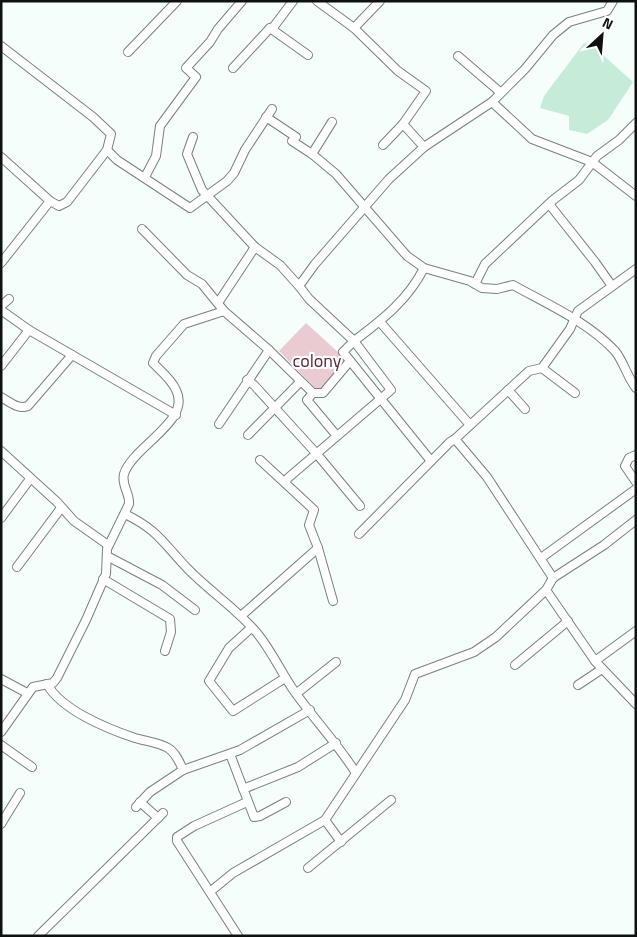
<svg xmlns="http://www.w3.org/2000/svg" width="637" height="937" viewBox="0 0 637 937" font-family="'Titillium Web',sans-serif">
  <rect width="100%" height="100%" fill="#f5fefa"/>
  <path fill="#e9cbd1" d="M 306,323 L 350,363 L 322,395 L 279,351 Z"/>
  <path fill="#c7ebd9" d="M 584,43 L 592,45 L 633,82 L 608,120 L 587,134 L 569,130 L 569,116 L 540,108 L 544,96 Z"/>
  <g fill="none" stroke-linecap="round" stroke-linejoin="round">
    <defs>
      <g id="minor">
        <path d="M 317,1 L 354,28 L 398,71 L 426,91 L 403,124 L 383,145"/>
        <path d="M 354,28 L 380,1"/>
        <path d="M 272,29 L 293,1"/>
        <path d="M 1,46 L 93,117 L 111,134 L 107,150 L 67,202 L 59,206 L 50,201 L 1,157"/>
        <path d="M 128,52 L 177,1"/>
        <path d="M 458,56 L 500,92"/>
        <path d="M 233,68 L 270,28 L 308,55"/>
        <path d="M 492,102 L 532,139 L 592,162 L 636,196"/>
        <path d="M 266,117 L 296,137 L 292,141 L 312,154 L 336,174 L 407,256 L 424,268 L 470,281 L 482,288 L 497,289 L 513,285 C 547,304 588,322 615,351 C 624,362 627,377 636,388"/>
        <path d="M 403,124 L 424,147"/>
        <path d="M 193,137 L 187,154 L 202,190 L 255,247 L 280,265 L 299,286 L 315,264 L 389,179 L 424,147 L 492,102 L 525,69 L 553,35 L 569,22 L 607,11 L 613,1"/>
        <path d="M 107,150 L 117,160 L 190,208 L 227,181 L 234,173 L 245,150 L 272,109"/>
        <path d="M 312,154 L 332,122"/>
        <path d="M 145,177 L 156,156 L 160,126 L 196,77 L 186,68 L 210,42 L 218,29 L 242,1"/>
        <path d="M 549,204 L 595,262 L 612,286"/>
        <path d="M 142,229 L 187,275 L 202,284 L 224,311 L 269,350 L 313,393 L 323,393 L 350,361"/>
        <path d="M 1,263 L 50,201"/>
        <path d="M 475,284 L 485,264 L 553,200 L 579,180 L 597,156 L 619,140 L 636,123"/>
        <path d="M 299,286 L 309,299 L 354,341 L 343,352 L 431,461"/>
        <path d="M 218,303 L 255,247"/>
        <path d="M 1,306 L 9,299"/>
        <path d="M 1,310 L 29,330 L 176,415"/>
        <path d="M 380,322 L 470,425"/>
        <path d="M 1,366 L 29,330"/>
        <path d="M 542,368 L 575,393"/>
        <path d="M 247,380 L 254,385 L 316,453 L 360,506"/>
        <path d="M 508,390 L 525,409"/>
        <path d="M 313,393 L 307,400 L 337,436"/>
        <path d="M 1,397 C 10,402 18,410 28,406 L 72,355"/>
        <path d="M 219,424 L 269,350"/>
        <path d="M 248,435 L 300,382"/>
        <path d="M 455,439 L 487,477 L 553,578"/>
        <path d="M 1,451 L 57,502 L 74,521 L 108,545"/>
        <path d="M 636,455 L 629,458 L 625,466 L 636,482"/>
        <path d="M 260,460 L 285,483"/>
        <path d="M 125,514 C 158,530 163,543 187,568 C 209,591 237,609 257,633 C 271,650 280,670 292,688 C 312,717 337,743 356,773"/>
        <path d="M 1,518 L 30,479"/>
        <path d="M 359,534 L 450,442 L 455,439 L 529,371 L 542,368 L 570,329 L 578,311 L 636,269"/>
        <path d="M 318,548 L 309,525 L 314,510 L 285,483 L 288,478 L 391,390 L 354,341 C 382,320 408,300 424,268"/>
        <path d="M 107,556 L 162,585 L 195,610"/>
        <path d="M 541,558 L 636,489"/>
        <path d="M 17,567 L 61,508"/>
        <path d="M 103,579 L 170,619 L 171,632 L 165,651"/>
        <path d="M 546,590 L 595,661 L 636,704"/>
        <path d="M 241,616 L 318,548 L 333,601"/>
        <path d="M 251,628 L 229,648 L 209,681 L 233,711 L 285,678"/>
        <path d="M 595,661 L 636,631"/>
        <path d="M 515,665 L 568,621"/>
        <path d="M 1,679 L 27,693"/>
        <path d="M 47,684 C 61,710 108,729 135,738 C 145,741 160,743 168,748 C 176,753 180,763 183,770"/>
        <path d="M 578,685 L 602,669"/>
        <path d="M 297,693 L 336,662"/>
        <path d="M 1,732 L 33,687 L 53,683 L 57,678 L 86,620 L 106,574 L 107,549 L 129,504 C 130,493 121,485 124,474 C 133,446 192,421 176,390 C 172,380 161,371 153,363 L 156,356 L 184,324 L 224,311"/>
        <path d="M 1,745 L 32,767"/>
        <path d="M 230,754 L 254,817 L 260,816 L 286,802"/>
        <path d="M 243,789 L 298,767 L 336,743"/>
        <path d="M 140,802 L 158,818"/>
        <path d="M 136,807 L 150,792 L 183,770 L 240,750 L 310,710"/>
        <path d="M 325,820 L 341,842"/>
        <path d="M 1,824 L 20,793"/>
        <path d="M 308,868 L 391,800"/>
        <path d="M 211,891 L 233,873 L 325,820 L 405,700 L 415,674 L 474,652 L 496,637 L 546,590 L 553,578 L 604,545 L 636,520"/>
        <path d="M 38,936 L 163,813"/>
        <path d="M 238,936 L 177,841 L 177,837 L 194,826 L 247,802"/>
      </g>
    </defs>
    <use href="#minor" stroke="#79817d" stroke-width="10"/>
    <use href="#minor" stroke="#fff" stroke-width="8"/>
  </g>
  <g text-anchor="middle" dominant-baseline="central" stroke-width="4.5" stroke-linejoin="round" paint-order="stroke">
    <g font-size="18" fill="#572635" stroke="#fff">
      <text x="317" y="360">colony</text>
    </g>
  </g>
  <rect width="637" height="937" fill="none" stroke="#0e1110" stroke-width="5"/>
  <g transform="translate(602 35) rotate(26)" stroke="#ffffff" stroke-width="4" paint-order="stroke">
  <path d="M0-4L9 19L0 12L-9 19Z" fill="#0e1110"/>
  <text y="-8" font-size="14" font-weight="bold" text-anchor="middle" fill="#0e1110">N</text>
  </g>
</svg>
